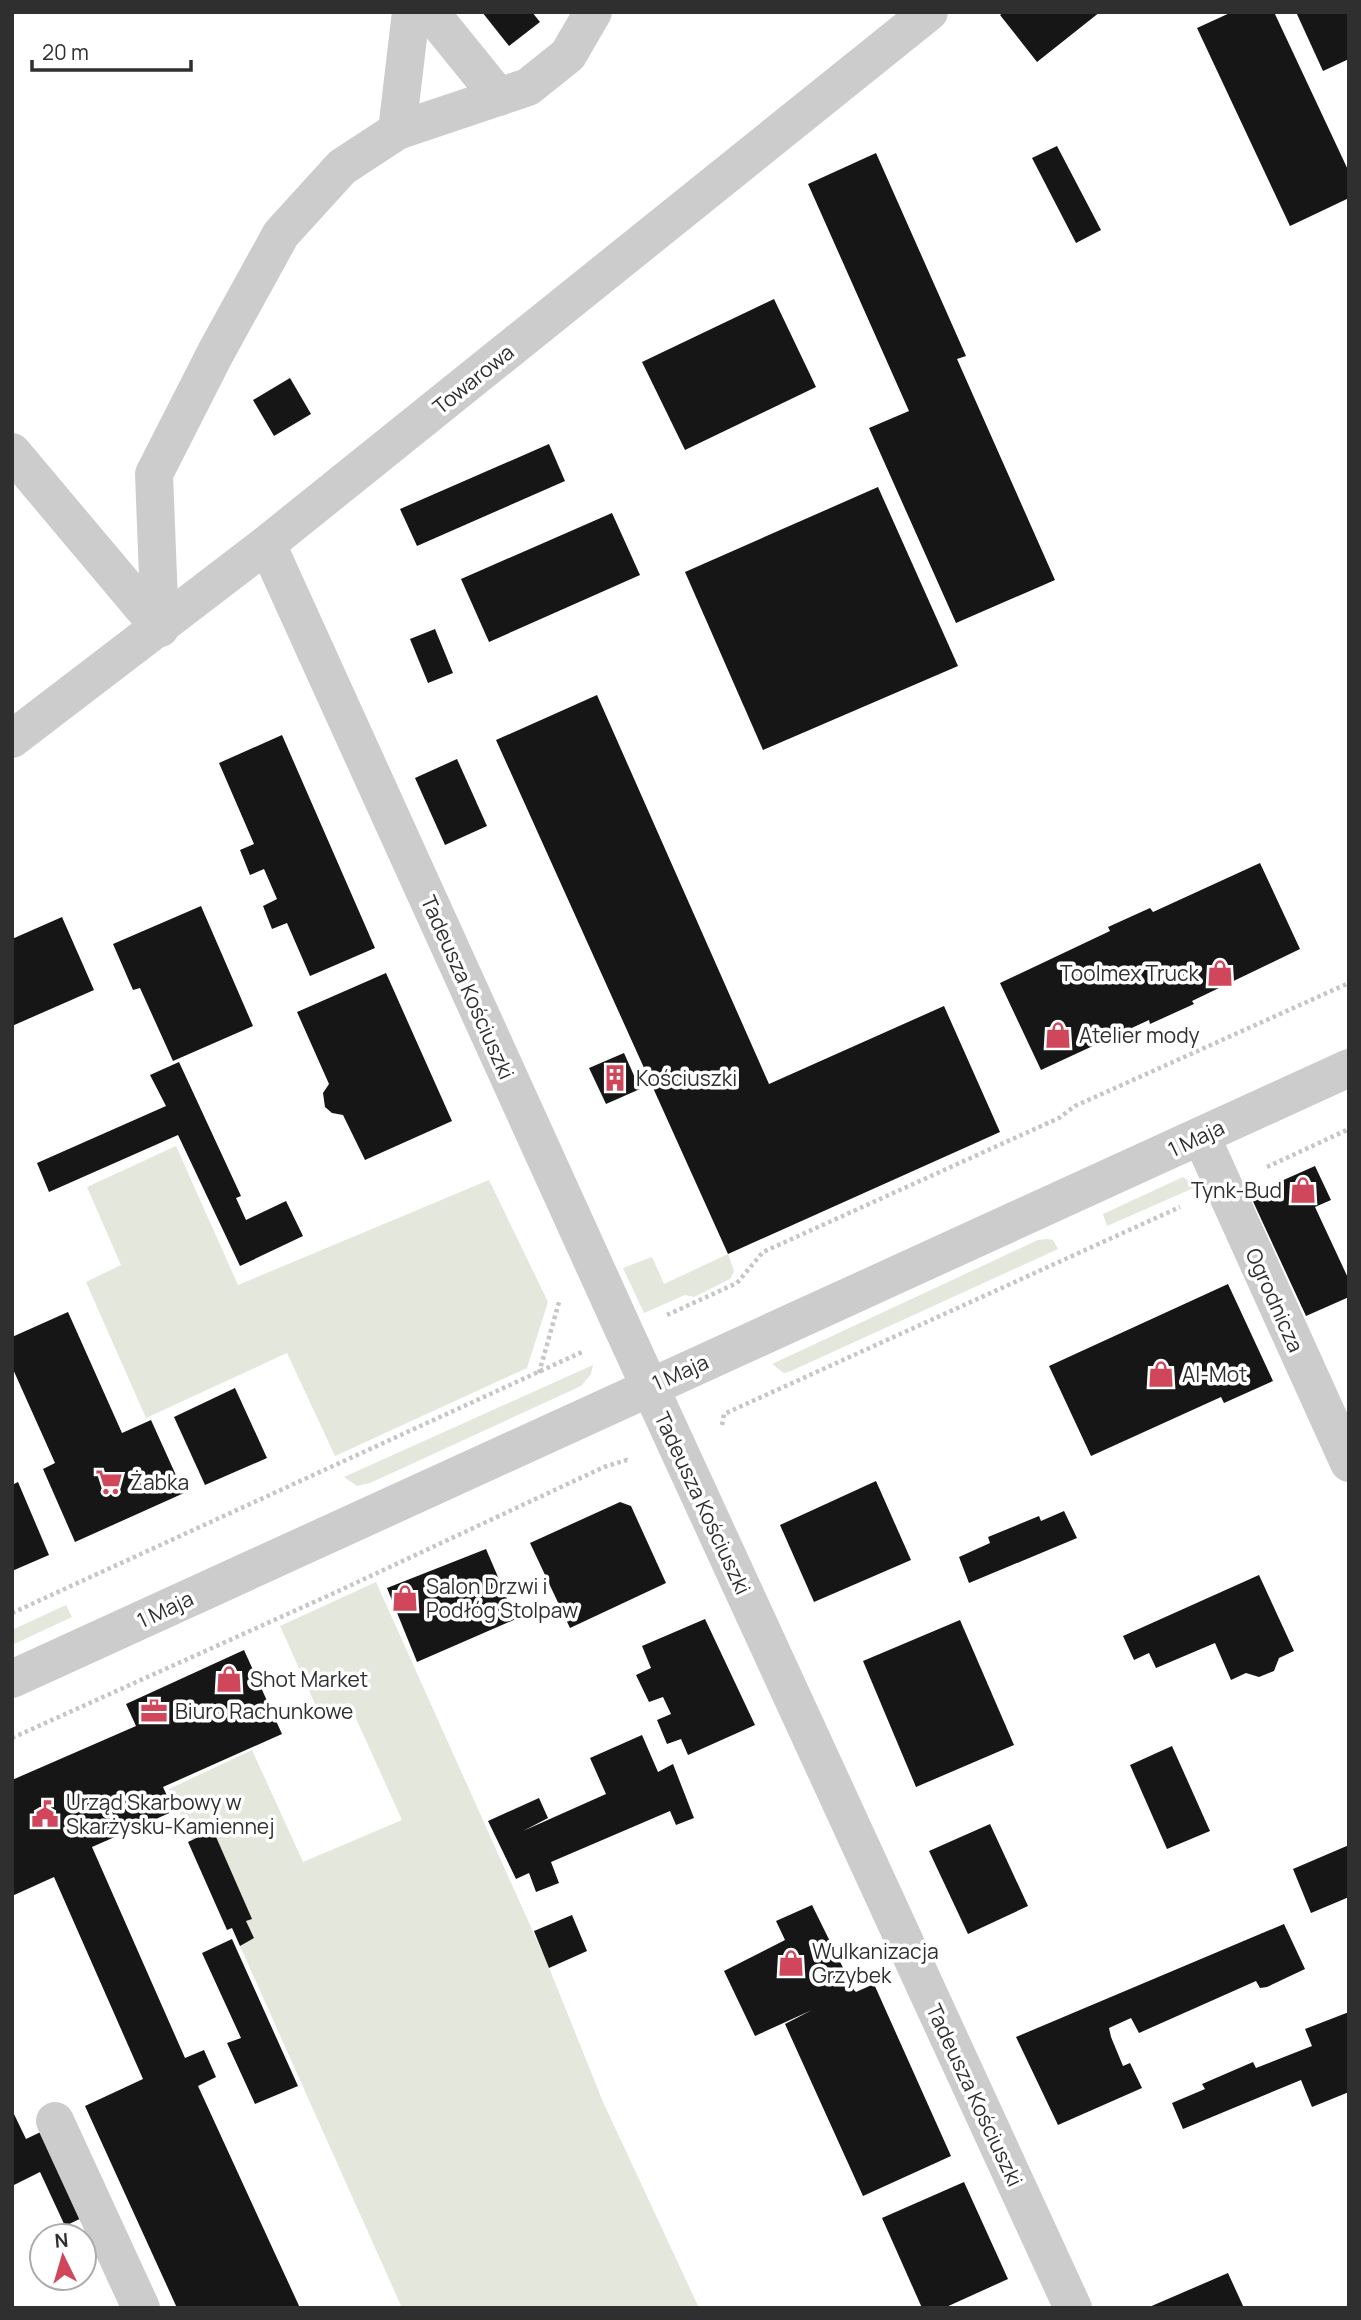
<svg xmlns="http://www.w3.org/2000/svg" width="1361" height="2320" viewBox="0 0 1361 2320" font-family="Manrope,sans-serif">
  <rect width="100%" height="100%" fill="#fff"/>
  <g fill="#e3e7dc">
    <path d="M 176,1146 L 238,1285 L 489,1180 L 548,1302 L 527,1368 L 335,1456 L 287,1353 L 146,1418 L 86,1282 L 121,1265 L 87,1187 Z"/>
    <path d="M 1183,1177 L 1196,1187 L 1107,1226 L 1103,1214 Z"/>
    <path d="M 1047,1239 L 1053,1240 L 1058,1249 L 791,1371 L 784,1373 L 772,1364 L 1038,1240 Z"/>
    <path d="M 728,1254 L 734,1271 L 730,1279 L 694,1297 L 685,1295 L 644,1313 L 623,1268 L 652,1257 L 664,1284 Z"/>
    <path d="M 593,1365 L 591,1374 L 581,1386 L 370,1483 L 357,1486 L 344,1477 Z"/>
    <path d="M 376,1582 L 548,1965 L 603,2102 L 699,2308 L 402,2308 L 240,1946 L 254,1938 L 246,1921 L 251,1919 L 212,1831 L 192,1840 L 169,1789 L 252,1750 L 303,1862 L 402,1820 L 349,1703 L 320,1715 L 280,1626 Z"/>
    <path d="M 66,1605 L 72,1617 L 12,1645 L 12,1630 Z"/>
  </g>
  <g fill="#161616">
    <path d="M 482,12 L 532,12 L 540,22 L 509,46 Z"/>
    <path d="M 1004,12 L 1100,12 L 1037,62 L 1000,15 Z"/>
    <path d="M 1232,12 L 1274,12 L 1349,172 L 1349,198 L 1290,226 L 1197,28 Z"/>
    <path d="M 1296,12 L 1349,12 L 1349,59 L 1323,71 Z"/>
    <path d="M 1057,146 L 1101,230 L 1076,243 L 1032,158 Z"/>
    <path d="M 876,153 L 966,356 L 957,359 L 1055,580 L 956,623 L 869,428 L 909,411 L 808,184 Z"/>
    <path d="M 774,299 L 816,387 L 685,450 L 642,362 Z"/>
    <path d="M 290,378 L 311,414 L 274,436 L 253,400 Z"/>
    <path d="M 549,444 L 565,481 L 417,546 L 400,509 Z"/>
    <path d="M 878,487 L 958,666 L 763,750 L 685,572 Z"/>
    <path d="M 612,513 L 640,575 L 489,642 L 461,579 Z"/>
    <path d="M 435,629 L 453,673 L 428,683 L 410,639 Z"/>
    <path d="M 597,695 L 769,1084 L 944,1006 L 1000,1132 L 728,1254 L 496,740 Z"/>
    <path d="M 282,735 L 375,948 L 310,976 L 287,923 L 272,929 L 263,906 L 277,899 L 264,869 L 250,875 L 240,850 L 254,844 L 219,763 Z"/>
    <path d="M 457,759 L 487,826 L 445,845 L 415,778 Z"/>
    <path d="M 1260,863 L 1300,949 L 1192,1001 L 1194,1004 L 1150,1024 L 1149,1020 L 1041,1070 L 1000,983 L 1110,931 L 1108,927 L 1150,908 L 1153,912 Z"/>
    <path d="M 201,906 L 253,1026 L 173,1061 L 140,988 L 133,990 L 113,944 Z"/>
    <path d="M 62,917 L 94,990 L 12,1026 L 12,939 Z"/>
    <path d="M 386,973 L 452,1121 L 365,1160 L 343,1115 L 332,1113 L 325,1107 L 323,1093 L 329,1084 L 297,1012 Z"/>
    <path d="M 624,1053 L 640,1089 L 606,1104 L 589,1068 Z"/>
    <path d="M 179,1062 L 241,1196 L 236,1198 L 246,1220 L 286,1201 L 303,1236 L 240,1266 L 178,1135 L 49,1192 L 37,1163 L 166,1106 L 150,1075 Z"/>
    <path d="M 1315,1166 L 1331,1200 L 1315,1207 L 1349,1280 L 1349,1297 L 1306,1316 L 1250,1195 Z"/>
    <path d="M 1228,1284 L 1273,1381 L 1224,1403 L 1221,1397 L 1091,1456 L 1049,1366 Z"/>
    <path d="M 68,1312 L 122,1433 L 151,1420 L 184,1493 L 75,1542 L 43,1469 L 55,1463 L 12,1367 L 12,1337 Z"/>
    <path d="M 235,1388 L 267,1458 L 205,1485 L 174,1417 Z"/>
    <path d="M 876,1481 L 911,1560 L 814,1602 L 780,1525 Z"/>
    <path d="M 18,1482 L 49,1555 L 12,1571 L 12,1485 Z"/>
    <path d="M 620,1502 L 631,1506 L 666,1583 L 570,1628 L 530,1543 Z"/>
    <path d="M 1064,1511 L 1077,1538 L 969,1583 L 959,1557 L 990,1543 L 988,1537 L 1039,1516 L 1041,1521 Z"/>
    <path d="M 486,1549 L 516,1619 L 417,1662 L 387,1588 Z"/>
    <path d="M 1259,1575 L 1294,1651 L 1279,1658 L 1274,1671 L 1259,1677 L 1246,1673 L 1231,1680 L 1215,1643 L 1156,1668 L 1149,1653 L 1134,1660 L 1123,1636 Z"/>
    <path d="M 705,1619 L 755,1725 L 688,1755 L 681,1739 L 667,1744 L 657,1720 L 671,1714 L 663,1697 L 649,1702 L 636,1675 L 651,1668 L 642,1646 Z"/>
    <path d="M 960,1620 L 1014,1745 L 916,1787 L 863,1661 Z"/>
    <path d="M 244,1650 L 282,1734 L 163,1787 L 174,1811 L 92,1847 L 185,2058 L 204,2050 L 216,2077 L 198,2086 L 300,2308 L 177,2308 L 85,2106 L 143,2079 L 54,1877 L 12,1896 L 12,1780 L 136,1726 L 126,1704 Z"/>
    <path d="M 642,1735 L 658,1772 L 673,1764 L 694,1818 L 676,1825 L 670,1811 L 551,1862 L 559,1883 L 536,1892 L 529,1873 L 516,1879 L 488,1821 L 539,1798 L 548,1818 L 523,1831 L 606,1794 L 590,1758 Z"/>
    <path d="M 1172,1746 L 1210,1831 L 1167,1849 L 1130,1765 Z"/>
    <path d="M 990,1824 L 1028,1906 L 968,1934 L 929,1851 Z"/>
    <path d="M 213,1830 L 252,1919 L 246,1921 L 254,1938 L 240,1946 L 232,1928 L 227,1930 L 188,1842 Z"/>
    <path d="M 1349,1845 L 1349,1897 L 1311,1913 L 1293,1869 Z"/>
    <path d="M 812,1905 L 854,1990 L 856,1992 L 874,1984 L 951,2156 L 863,2196 L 785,2024 L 812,2010 L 755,2036 L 724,1971 L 785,1940 L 776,1921 Z"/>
    <path d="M 572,1915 L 587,1951 L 549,1968 L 534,1931 Z"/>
    <path d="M 1284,1924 L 1305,1969 L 1267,1987 L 1260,1988 L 1256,1981 L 1139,2033 L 1131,2018 L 1109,2028 L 1111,2037 L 1123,2066 L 1130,2063 L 1142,2088 L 1058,2125 L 1016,2037 Z"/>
    <path d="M 232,1939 L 298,2086 L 255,2104 L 227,2043 L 241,2038 L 202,1953 Z"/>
    <path d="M 1349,2012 L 1349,2092 L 1312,2107 L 1301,2080 L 1183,2129 L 1172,2103 L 1205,2089 L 1202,2084 L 1253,2062 L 1256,2068 L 1312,2046 L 1305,2029 Z"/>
    <path d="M 12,2110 L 26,2139 L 49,2128 L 88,2215 L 65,2226 L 40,2172 L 12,2186 Z"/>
    <path d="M 964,2182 L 1008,2279 L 944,2308 L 922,2308 L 882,2218 Z"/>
    <path d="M 1228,2273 L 1244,2308 L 1147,2308 Z"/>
  </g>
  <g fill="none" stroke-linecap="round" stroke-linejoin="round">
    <g stroke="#c6c6c6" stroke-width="4.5" stroke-dasharray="3.5 3.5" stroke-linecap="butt">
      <path d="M 1267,1167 L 1349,1129"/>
      <path d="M 667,1315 L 737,1283 L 763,1252 L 1059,1118 L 1075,1106 L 1349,983"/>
      <path d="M 539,1373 L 559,1302"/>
      <path d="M 722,1425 L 724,1414 L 1180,1207"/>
      <path d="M 12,1613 L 582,1352"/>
      <path d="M 12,1738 L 332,1594 L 604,1467 L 627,1460 L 630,1462"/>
    </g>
    <g stroke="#ccc" stroke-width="38">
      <path d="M 430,12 L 499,97"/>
      <path d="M 397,131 L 411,12"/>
      <path d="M 12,452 L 160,628"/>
      <path d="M 267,544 L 625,1333 L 1073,2308"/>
      <path d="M 160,628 L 154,474 L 216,352 L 281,234 L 342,167 L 397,131 L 528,87 L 568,55 L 593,12"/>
      <path d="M 12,739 L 267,544 L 929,12"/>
      <path d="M 1201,1136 L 1349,1463"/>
      <path d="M 12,1679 L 1349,1068"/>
      <path d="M 55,2121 L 141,2308"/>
    </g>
  </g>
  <defs>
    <symbol id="shop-bare" viewBox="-9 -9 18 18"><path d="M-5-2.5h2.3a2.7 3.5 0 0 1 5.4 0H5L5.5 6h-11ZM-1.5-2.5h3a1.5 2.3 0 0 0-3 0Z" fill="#d0475b" stroke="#fff" stroke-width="2.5" paint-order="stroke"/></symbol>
    <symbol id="building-bare" viewBox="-9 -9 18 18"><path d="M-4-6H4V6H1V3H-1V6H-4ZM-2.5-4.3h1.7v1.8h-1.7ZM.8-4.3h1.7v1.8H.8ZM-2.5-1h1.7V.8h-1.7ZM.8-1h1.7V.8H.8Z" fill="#d0475b" stroke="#fff" stroke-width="2.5" paint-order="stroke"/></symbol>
    <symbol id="supermarket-bare" viewBox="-9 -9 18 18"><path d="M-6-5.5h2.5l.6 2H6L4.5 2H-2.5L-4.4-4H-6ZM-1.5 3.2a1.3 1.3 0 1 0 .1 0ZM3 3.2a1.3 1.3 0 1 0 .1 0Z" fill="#d0475b" stroke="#fff" stroke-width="2.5" paint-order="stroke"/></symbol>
    <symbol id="office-bare" viewBox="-9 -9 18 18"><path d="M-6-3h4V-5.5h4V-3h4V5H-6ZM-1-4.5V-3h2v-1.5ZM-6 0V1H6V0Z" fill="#d0475b" stroke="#fff" stroke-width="2.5" paint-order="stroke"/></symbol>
    <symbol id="civic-bare" viewBox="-9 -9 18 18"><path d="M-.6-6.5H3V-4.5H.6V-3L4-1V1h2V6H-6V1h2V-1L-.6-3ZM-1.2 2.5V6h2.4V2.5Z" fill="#d0475b" stroke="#fff" stroke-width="2.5" paint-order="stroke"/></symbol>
  </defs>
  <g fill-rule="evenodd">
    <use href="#shop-bare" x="1201" y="954" width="38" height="38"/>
    <use href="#shop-bare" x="1039" y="1016" width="38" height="38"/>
    <use href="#building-bare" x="596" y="1059" width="38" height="38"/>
    <use href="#shop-bare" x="1284" y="1171" width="38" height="38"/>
    <use href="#shop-bare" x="1142" y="1355" width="38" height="38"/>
    <use href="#supermarket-bare" x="90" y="1463" width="38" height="38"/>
    <use href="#shop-bare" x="386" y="1579" width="38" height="38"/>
    <use href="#shop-bare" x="210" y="1660" width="38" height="38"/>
    <use href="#office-bare" x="135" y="1692" width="38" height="38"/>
    <use href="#civic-bare" x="26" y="1795" width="38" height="38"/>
    <use href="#shop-bare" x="772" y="1944" width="38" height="38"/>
  </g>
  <g text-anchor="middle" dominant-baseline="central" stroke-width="7" stroke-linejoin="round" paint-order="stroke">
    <g font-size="21" fill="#2f2f2f" stroke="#fff">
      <text transform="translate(473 379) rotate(-39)">Towarowa</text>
      <text transform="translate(468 987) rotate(66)">Tadeusza Kościuszki</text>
      <text transform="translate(1196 1138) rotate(-25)">1 Maja</text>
      <text transform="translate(1275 1300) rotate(66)">Ogrodnicza</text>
      <text transform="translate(680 1372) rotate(-24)">1 Maja</text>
      <text transform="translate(703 1503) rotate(65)">Tadeusza Kościuszki</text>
      <text transform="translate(165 1609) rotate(-25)">1 Maja</text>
      <text transform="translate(975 2095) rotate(65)">Tadeusza Kościuszki</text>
    </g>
    <g font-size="21" fill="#2f2f2f" stroke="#fff" text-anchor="start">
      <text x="1199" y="973" text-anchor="end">Toolmex Truck</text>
      <text x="1079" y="1035">Atelier mody</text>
      <text x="636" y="1078">Kościuszki</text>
      <text x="1282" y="1190" text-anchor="end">Tynk-Bud</text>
      <text x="1182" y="1374">Al-Mot</text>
      <text x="130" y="1482">Żabka</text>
      <text x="426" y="1586">Salon Drzwi i<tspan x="426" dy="24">Podłóg Stolpaw</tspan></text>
      <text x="250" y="1679">Shot Market</text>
      <text x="175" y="1711">Biuro Rachunkowe</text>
      <text x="66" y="1802">Urząd Skarbowy w<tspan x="66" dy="24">Skarżysku-Kamiennej</tspan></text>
      <text x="812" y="1951">Wulkanizacja<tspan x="812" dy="24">Grzybek</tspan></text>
    </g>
  </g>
  <rect width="1361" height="2320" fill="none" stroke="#2f2f2f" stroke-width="28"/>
  <g transform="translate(63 2257) rotate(355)"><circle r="33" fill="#ffffff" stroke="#acacac" stroke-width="2"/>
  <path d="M0-5L12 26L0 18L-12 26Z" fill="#d0475b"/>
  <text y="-10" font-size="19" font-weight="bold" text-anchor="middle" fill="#2f2f2f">N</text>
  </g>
  <path d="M32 60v10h159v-10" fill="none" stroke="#2f2f2f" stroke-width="3.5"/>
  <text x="42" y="60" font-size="21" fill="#2f2f2f" stroke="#ffffff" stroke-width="5" paint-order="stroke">20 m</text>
</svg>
